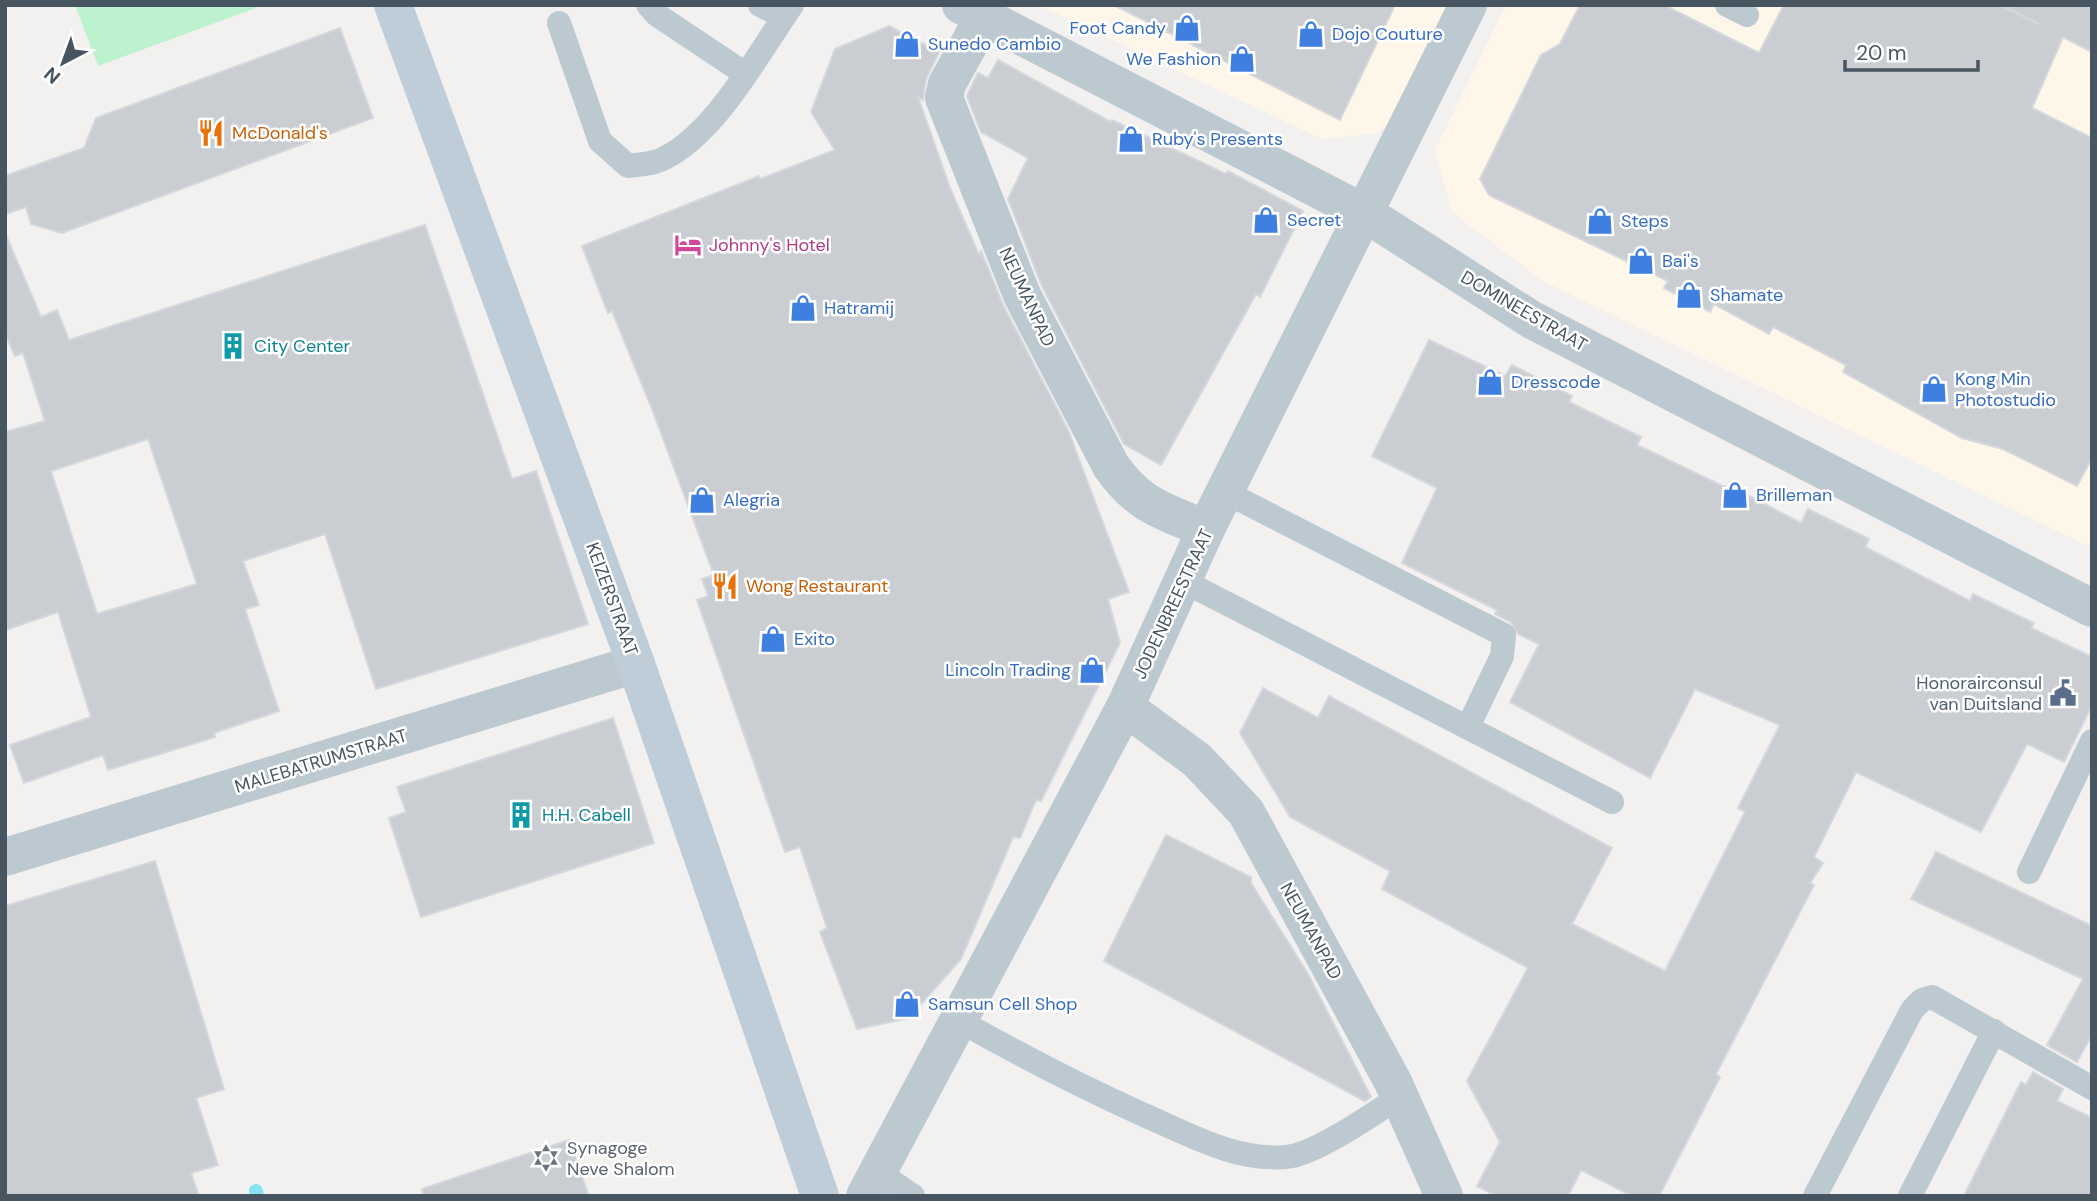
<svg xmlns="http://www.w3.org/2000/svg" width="2097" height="1201" viewBox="0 0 2097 1201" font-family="'DM Sans',sans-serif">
  <rect width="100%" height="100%" fill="#f3f0f0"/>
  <g fill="#fef7e9">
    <path d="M 1039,5 L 1453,5 L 1397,118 L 1377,133 L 1322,139 Z"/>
    <path d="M 1506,5 L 2092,5 L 2092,548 L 1543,281 L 1452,212 L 1435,150 Z"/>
  </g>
  <path fill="#bcf3ce" d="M 75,5 L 264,5 L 98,66 Z"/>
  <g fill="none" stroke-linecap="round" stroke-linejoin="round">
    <path stroke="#85e3f4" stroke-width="14" d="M 256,1191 L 257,1196"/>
  </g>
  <g fill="#caced3" stroke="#d4d7dc" stroke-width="2" fill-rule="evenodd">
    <path d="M 1114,5 L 1395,5 L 1340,120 Z"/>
    <path d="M 1580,5 L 1664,5 L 1759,53 L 1784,5 L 2000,5 L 2039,24 L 2003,5 L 2092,5 L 2092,52 L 2063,37 L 2032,108 L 2092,138 L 2092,458 L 2077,486 L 2003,449 L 1962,438 L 1843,372 L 1846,365 L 1773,327 L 1769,334 L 1714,304 L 1710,312 L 1664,288 L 1668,281 L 1489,195 L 1480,179 L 1541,55 L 1560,44 Z"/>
    <path d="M 889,26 L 939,52 L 926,79 L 923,100 L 918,97 L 950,188 L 979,255 L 981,251 L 1003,305 L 1068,430 L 1129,592 L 1108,599 L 1120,643 L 1041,801 L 1036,800 L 1020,838 L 1013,837 L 961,959 L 909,1018 L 857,1029 L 820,932 L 827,928 L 800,847 L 785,852 L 697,600 L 708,596 L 702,579 L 714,575 L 652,409 L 612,311 L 608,313 L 582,246 L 759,176 L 760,179 L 835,150 L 811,112 L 835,49 Z"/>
    <path d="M 340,28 L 373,118 L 62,233 L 31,224 L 26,207 L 5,214 L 5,176 L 84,148 L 96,118 Z"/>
    <path d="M 998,60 L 1111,122 L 1112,120 L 1226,174 L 1228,171 L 1303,211 L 1260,297 L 1256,294 L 1161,465 L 1124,444 L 1042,286 L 1008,199 L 1028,158 L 981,132 L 967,96 L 978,73 L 988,78 Z"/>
    <path d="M 425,225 L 512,479 L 536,471 L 588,624 L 376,689 L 325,534 L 243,561 L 259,605 L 245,609 L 279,711 L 214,733 L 215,737 L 108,770 L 103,755 L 24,783 L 10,745 L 91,717 L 58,612 L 5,630 L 5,432 L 45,421 L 23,353 L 15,356 L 5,333 L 5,233 L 41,317 L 57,310 L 69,340 ZM 148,439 L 197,584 L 97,614 L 51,471 Z"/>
    <path d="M 1429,340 L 1505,376 L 1512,365 L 1572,396 L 1569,402 L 1641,437 L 1637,445 L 1729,489 L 1730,486 L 1801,523 L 1808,509 L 1869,539 L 1865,547 L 1970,601 L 1973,594 L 2034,623 L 2031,628 L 2092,657 L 2092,705 L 2064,762 L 2027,744 L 1981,832 L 1856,772 L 1814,857 L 1823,863 L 1810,883 L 1814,885 L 1716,1074 L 1720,1077 L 1659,1196 L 1632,1196 L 1581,1170 L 1568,1196 L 1496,1196 L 1477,1186 L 1500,1142 L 1467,1081 L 1528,968 L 1382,889 L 1390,871 L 1290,817 L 1240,733 L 1263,688 L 1318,718 L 1329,696 L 1612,848 L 1572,924 L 1665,971 L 1745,812 L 1738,808 L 1780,725 L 1695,689 L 1650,778 L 1510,702 L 1539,644 L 1518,634 L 1511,622 L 1495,614 L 1497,610 L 1402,563 L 1437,488 L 1372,456 Z"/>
    <path d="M 613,718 L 654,843 L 421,917 L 389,818 L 406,812 L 397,787 Z"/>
    <path d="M 1166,835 L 1251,877 L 1251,883 L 1308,974 L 1371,1097 L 1365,1101 L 1104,961 Z"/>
    <path d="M 1936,852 L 2092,926 L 2092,1035 L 2077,1062 L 2047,1045 L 2083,979 L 1911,899 Z"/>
    <path d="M 155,861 L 224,1089 L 196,1098 L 218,1165 L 191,1173 L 199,1196 L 5,1196 L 5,906 Z"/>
    <path d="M 2033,1072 L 2063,1089 L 2057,1101 L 2092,1118 L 2092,1196 L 1964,1196 L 2021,1082 L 2026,1085 Z"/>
    <path d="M 569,1140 L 589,1196 L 423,1196 L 422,1189 Z"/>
  </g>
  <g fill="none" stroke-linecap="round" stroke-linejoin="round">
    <g stroke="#bdc9d1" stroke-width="24">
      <path d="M 648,5 L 657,15 L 744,73"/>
      <path d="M 760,5 L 784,17"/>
      <path d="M 1727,5 L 1747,15"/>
      <path d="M 559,23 L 600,141 L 628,166 C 637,165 647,164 655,162 C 711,143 759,52 792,5"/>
      <path d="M 1225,492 L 1504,635 L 1502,656 L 1468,727"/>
      <path d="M 1183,581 L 1612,802"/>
      <path d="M 2029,872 L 2092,741"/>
      <path d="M 958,1020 C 1020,1055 1080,1086 1144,1115 C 1190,1135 1235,1161 1286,1157 C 1315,1155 1374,1113 1399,1097"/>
      <path d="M 878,1172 L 913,1196"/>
      <path d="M 1815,1196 L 1912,1010 L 1922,1000 L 1932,997 L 2092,1088"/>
      <path d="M 1910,1196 L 1994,1031"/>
    </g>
    <g stroke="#bdc9d1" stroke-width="38">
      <path d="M 984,17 L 947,84 L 944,98 L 1022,295 L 1111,466 C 1139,506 1163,511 1206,529"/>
      <path d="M 1125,707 L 1197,760 L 1246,812 L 1393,1082 L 1444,1196"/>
      <path d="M 5,857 L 636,664"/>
      <path d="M 865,1196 L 1125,707 L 1206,529 L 1468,5"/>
    </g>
    <path stroke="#bdc9d1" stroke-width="38" d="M 961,5 L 1366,214 L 1532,320 L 2092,608"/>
    <path stroke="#bfcdd9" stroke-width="38" d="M 393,5 L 636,664 L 820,1196"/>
  </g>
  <defs>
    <symbol id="shop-bare" viewBox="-9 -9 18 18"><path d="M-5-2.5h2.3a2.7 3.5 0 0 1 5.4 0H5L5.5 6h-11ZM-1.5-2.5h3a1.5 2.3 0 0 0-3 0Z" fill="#3f7fe0" stroke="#fff" stroke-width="2.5" paint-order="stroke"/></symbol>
    <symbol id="restaurant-bare" viewBox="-9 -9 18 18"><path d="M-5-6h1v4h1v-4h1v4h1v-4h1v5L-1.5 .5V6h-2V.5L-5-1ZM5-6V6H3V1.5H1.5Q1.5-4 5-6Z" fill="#e8710a" stroke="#fff" stroke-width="2.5" paint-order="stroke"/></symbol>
    <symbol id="hotel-bare" viewBox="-9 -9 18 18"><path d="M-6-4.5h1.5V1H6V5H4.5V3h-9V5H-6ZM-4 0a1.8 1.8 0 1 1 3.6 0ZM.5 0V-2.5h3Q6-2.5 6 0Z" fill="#d1479c" stroke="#fff" stroke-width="2.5" paint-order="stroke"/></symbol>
    <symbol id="building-bare" viewBox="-9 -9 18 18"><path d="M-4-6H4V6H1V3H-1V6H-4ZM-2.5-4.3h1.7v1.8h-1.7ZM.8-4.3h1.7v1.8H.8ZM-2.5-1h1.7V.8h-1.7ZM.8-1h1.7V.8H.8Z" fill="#0f9aa8" stroke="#fff" stroke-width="2.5" paint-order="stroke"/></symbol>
    <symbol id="civic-bare" viewBox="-9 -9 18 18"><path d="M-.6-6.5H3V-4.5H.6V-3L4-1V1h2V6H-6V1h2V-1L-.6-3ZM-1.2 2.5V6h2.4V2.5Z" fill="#5c6f8a" stroke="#fff" stroke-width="2.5" paint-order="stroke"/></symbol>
    <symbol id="synagogue-bare" viewBox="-9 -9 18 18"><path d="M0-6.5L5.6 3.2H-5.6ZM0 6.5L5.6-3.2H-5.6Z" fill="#6b7280" stroke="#fff" stroke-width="2.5" paint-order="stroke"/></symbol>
  </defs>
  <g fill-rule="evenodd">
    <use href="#shop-bare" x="1168" y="9" width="38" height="38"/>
    <use href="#shop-bare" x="1292" y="15" width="38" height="38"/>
    <use href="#shop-bare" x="888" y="25" width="38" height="38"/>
    <use href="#shop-bare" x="1223" y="40" width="38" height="38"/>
    <use href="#restaurant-bare" x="192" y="114" width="38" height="38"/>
    <use href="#shop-bare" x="1112" y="120" width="38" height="38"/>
    <use href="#shop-bare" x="1247" y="201" width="38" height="38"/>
    <use href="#shop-bare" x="1581" y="202" width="38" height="38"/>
    <use href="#hotel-bare" x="669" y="226" width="38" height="38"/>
    <use href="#shop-bare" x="1622" y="242" width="38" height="38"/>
    <use href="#shop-bare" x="1670" y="276" width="38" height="38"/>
    <use href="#shop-bare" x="784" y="289" width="38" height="38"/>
    <use href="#building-bare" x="214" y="327" width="38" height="38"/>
    <use href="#shop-bare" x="1471" y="363" width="38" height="38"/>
    <use href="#shop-bare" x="1915" y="370" width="38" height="38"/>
    <use href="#shop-bare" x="1716" y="476" width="38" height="38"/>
    <use href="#shop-bare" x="683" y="481" width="38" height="38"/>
    <use href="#restaurant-bare" x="706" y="567" width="38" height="38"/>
    <use href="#shop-bare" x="754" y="620" width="38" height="38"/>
    <use href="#shop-bare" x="1073" y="651" width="38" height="38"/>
    <use href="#civic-bare" x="2044" y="674" width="38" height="38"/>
    <use href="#building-bare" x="502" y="796" width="38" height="38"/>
    <use href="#shop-bare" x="888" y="985" width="38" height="38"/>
    <use href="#synagogue-bare" x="527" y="1139" width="38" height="38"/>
  </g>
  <g text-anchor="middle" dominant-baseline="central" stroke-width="5" stroke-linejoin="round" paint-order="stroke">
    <g font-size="18" fill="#366cbe" stroke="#fff" text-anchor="start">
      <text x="1166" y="28" text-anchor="end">Foot Candy</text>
      <text x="1332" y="34">Dojo Couture</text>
      <text x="928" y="44">Sunedo Cambio</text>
      <text x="1221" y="59" text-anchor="end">We Fashion</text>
      <text x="1152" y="139">Ruby's Presents</text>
      <text x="1287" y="220">Secret</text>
      <text x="1621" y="221">Steps</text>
      <text x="1662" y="261">Bai's</text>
      <text x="1710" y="295">Shamate</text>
      <text x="824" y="308">Hatramij</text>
      <text x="1955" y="379">Kong Min<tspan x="1955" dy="21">Photostudio</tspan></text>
      <text x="1511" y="382">Dresscode</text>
      <text x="1756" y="495">Brilleman</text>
      <text x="723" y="500">Alegria</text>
      <text x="794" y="639">Exito</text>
      <text x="1071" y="670" text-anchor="end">Lincoln Trading</text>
      <text x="928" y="1004">Samsun Cell Shop</text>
    </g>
    <g font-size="18" fill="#c56008" stroke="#fff" text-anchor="start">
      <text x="232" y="133">McDonald's</text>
      <text x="746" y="586">Wong Restaurant</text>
    </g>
    <g font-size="18" fill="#b23c85" stroke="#fff" text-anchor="start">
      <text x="709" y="245">Johnny's Hotel</text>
    </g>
    <g font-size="18" fill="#465560" stroke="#fff">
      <text transform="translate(1027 297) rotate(65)">NEUMANPAD</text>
      <text transform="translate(1524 311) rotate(30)">DOMINEESTRAAT</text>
      <text transform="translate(612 599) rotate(70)">KEIZERSTRAAT</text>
      <text transform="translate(1173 604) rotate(-65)">JODENBREESTRAAT</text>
      <text transform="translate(321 761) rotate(-17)">MALEBATRUMSTRAAT</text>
      <text transform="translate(1311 931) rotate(61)">NEUMANPAD</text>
    </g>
    <g font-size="18" fill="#0d838f" stroke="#fff" text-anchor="start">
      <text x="254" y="346">City Center</text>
      <text x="542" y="815">H.H. Cabell</text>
    </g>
    <g font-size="18" fill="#4e5e75" stroke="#fff" text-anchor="end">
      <text x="2042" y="683">Honorairconsul<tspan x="2042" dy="21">van Duitsland</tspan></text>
    </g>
    <g font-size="18" fill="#5b616d" stroke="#fff" text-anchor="start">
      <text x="567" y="1148">Synagoge<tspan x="567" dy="21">Neve Shalom</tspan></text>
    </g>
  </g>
  <rect width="2097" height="1201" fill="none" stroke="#465560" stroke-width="14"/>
  <g transform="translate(63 63) rotate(221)" stroke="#ffffff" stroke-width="5" paint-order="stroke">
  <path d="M0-5L12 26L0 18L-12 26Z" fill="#465560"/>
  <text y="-10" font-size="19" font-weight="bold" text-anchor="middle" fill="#465560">N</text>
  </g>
  <path d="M1845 60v10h133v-10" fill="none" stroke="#465560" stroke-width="3.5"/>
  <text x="1856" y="60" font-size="21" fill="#465560" stroke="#ffffff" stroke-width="5" paint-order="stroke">20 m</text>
</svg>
